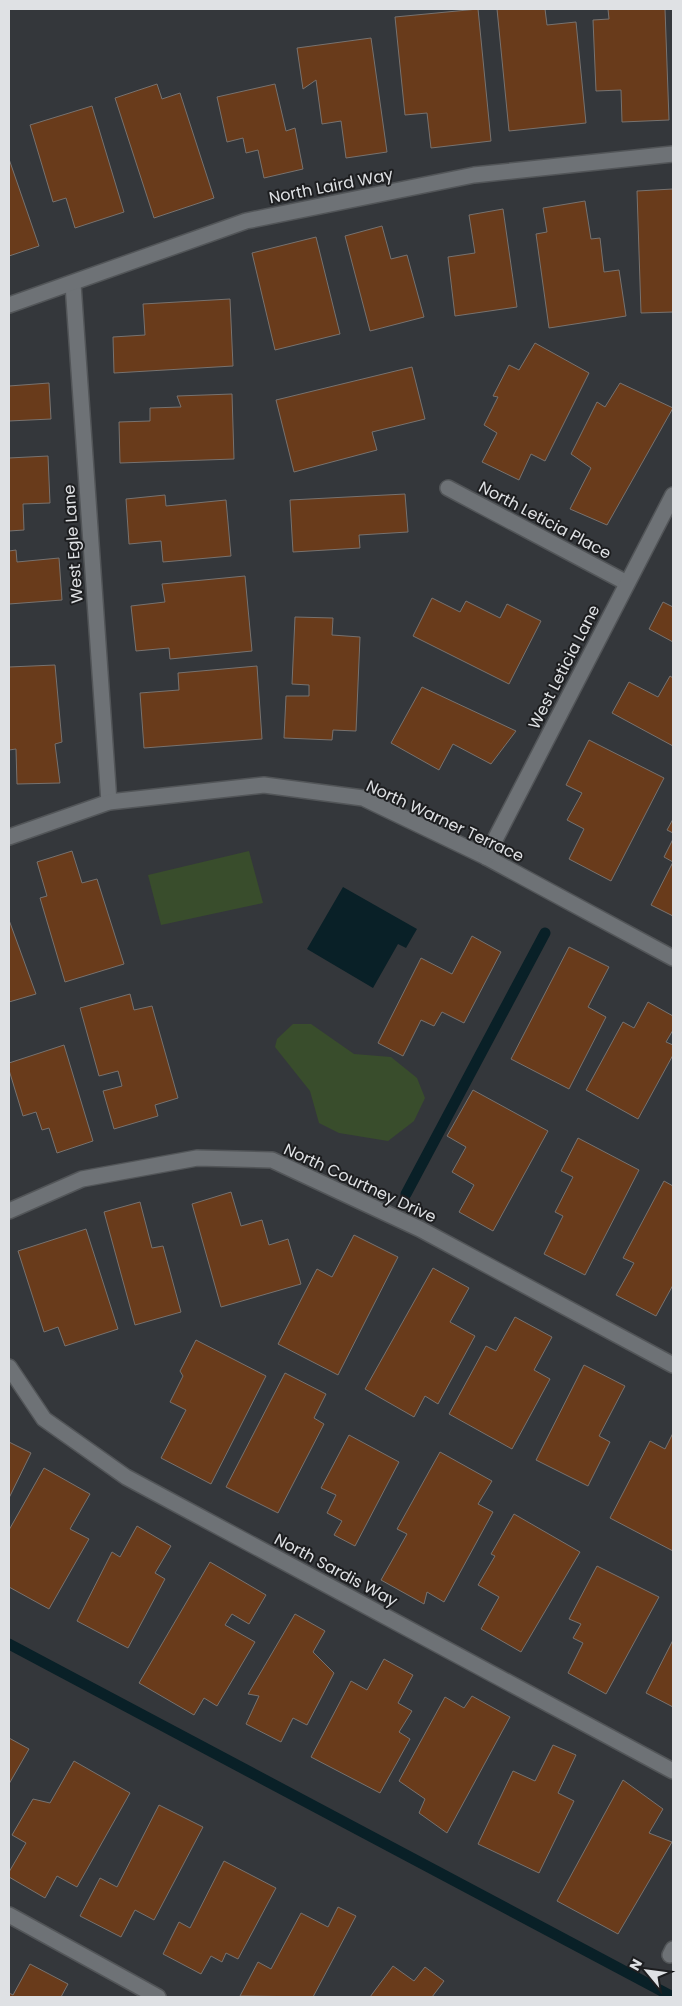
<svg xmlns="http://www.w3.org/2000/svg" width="682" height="2006" viewBox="0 0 682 2006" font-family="Poppins,sans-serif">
  <rect width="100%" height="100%" fill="#34373b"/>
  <g fill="#394d2c">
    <path d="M 249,851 L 263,903 L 161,925 L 148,875 Z"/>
    <path d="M 293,1024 L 311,1024 L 354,1054 L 391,1057 L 417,1078 L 425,1098 L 414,1121 L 388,1141 L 339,1133 L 319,1123 L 310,1091 L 275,1047 L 277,1039 Z"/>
  </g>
  <path fill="#092027" d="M 343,887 L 417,929 L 406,948 L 398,944 L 373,988 L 307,949 Z"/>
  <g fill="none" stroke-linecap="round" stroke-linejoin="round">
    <g stroke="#092027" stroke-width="11">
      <path d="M 406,1194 L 545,933"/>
      <path d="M 9,1644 L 673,1997"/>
    </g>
  </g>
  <g fill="#693b1b" stroke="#77726f">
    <path d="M 478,9 L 491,141 L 431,148 L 427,113 L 405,115 L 395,17 Z"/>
    <path d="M 497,9 L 545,9 L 547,25 L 576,22 L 586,123 L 509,131 Z"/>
    <path d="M 608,9 L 665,9 L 669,120 L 622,122 L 621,90 L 596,91 L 593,20 L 609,19 Z"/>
    <path d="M 371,38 L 387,152 L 346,158 L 341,121 L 322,124 L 316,80 L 303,89 L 297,48 Z"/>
    <path d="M 157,84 L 162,99 L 180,93 L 214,198 L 154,218 L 115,98 Z"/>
    <path d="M 275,84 L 286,131 L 295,128 L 303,169 L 264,178 L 258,150 L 246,153 L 243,138 L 227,142 L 217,97 Z"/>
    <path d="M 92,106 L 124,212 L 75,228 L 66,198 L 53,202 L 30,125 Z"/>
    <path d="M 9,159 L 39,246 L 9,256 Z"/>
    <path d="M 673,189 L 673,312 L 641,313 L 637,191 Z"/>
    <path d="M 585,201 L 591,239 L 600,238 L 604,272 L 619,270 L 626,316 L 549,328 L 536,234 L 547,232 L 543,208 Z"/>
    <path d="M 503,209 L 517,307 L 455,316 L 448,257 L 475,253 L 469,215 Z"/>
    <path d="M 382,226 L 391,259 L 407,255 L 424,317 L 370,331 L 345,236 Z"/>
    <path d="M 316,237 L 340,334 L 275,350 L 252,253 Z"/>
    <path d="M 230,299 L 233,366 L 114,373 L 113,337 L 145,335 L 143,304 Z"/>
    <path d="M 535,343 L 589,373 L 545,461 L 531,454 L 519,480 L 482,462 L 497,433 L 484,425 L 498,397 L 493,396 L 509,365 L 519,370 Z"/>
    <path d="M 412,367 L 425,419 L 372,432 L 377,450 L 294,472 L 276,400 Z"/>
    <path d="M 49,383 L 51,419 L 9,421 L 9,386 Z"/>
    <path d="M 620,383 L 673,408 L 607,525 L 570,509 L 591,468 L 571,454 L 597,402 L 605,407 Z"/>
    <path d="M 232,394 L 234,459 L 120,463 L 119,422 L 150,421 L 150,408 L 181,407 L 177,396 Z"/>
    <path d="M 48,456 L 50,503 L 23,504 L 24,530 L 9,531 L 9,458 Z"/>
    <path d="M 405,494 L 408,532 L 359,535 L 360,548 L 293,552 L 290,500 Z"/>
    <path d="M 165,495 L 166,506 L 226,500 L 231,556 L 163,562 L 161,541 L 129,544 L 126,499 Z"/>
    <path d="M 16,550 L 17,562 L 59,558 L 62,600 L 9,604 L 9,551 Z"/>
    <path d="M 245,576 L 252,651 L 170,659 L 169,648 L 136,651 L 131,606 L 165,602 L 162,584 Z"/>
    <path d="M 432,598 L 460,612 L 466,601 L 500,618 L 507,604 L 541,621 L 509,684 L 413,636 Z"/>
    <path d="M 663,602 L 673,607 L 673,642 L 649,629 Z"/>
    <path d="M 295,617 L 333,618 L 332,635 L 360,637 L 356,731 L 333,730 L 332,740 L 284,738 L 286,696 L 309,696 L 309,685 L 292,684 Z"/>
    <path d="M 55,665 L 62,742 L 55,744 L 60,783 L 17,784 L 16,749 L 9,750 L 9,667 Z"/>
    <path d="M 257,666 L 262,739 L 144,748 L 140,693 L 179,690 L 178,673 Z"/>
    <path d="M 670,676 L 673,678 L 673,746 L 612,713 L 629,682 L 658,697 Z"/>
    <path d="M 422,687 L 516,731 L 491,764 L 453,744 L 439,770 L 391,743 Z"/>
    <path d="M 589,740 L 664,778 L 611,881 L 569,859 L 584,829 L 567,820 L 582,793 L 566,785 Z"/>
    <path d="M 673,819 L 673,833 L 667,830 Z"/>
    <path d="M 673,839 L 673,862 L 664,857 Z"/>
    <path d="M 72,851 L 82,883 L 97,879 L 124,964 L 65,982 L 40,898 L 47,896 L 37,862 Z"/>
    <path d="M 673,862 L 673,916 L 651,905 Z"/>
    <path d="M 9,920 L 36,994 L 9,1002 Z"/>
    <path d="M 472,936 L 501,952 L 464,1023 L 442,1012 L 434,1026 L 421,1020 L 403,1056 L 378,1043 L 421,958 L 452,974 Z"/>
    <path d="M 569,947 L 609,967 L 588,1007 L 606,1017 L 569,1089 L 511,1059 Z"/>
    <path d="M 130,994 L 134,1010 L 152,1006 L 178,1098 L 155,1105 L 158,1116 L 114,1129 L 103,1091 L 122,1086 L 118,1071 L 99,1076 L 80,1008 Z"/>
    <path d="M 648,1002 L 673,1016 L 673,1030 L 666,1042 L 673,1045 L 673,1055 L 638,1119 L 586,1090 L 623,1022 L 634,1028 Z"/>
    <path d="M 64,1045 L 93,1141 L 57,1153 L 49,1128 L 42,1130 L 36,1112 L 23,1116 L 9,1070 L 9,1063 Z"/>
    <path d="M 473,1090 L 548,1131 L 493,1231 L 459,1212 L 474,1185 L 452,1172 L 466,1147 L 447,1136 Z"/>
    <path d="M 578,1138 L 639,1170 L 585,1275 L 544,1254 L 563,1216 L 555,1212 L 573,1177 L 561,1171 Z"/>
    <path d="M 664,1181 L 673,1186 L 673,1285 L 656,1316 L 616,1295 L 634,1263 L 623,1258 Z"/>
    <path d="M 231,1192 L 241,1226 L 262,1220 L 269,1245 L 288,1239 L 301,1284 L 221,1307 L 192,1204 Z"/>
    <path d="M 140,1202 L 152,1248 L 163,1246 L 181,1312 L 135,1325 L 104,1212 Z"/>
    <path d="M 86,1229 L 118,1329 L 65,1346 L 58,1327 L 44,1332 L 18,1251 Z"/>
    <path d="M 354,1235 L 398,1257 L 338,1375 L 278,1344 L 317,1269 L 332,1277 Z"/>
    <path d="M 433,1268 L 469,1288 L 450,1322 L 475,1336 L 438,1404 L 425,1396 L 414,1417 L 365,1389 Z"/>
    <path d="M 515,1317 L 552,1337 L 534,1370 L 550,1379 L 512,1449 L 449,1414 L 486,1346 L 496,1351 Z"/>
    <path d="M 196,1340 L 266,1376 L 211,1484 L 161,1458 L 186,1410 L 170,1402 L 183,1376 L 180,1371 Z"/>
    <path d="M 584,1365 L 625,1386 L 599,1436 L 610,1442 L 588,1486 L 536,1460 Z"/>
    <path d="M 285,1373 L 326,1394 L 314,1418 L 324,1424 L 278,1513 L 226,1487 Z"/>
    <path d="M 673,1433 L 673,1551 L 610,1518 L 650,1441 L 665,1449 Z"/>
    <path d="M 349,1435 L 399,1462 L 355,1546 L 334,1535 L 342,1521 L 327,1513 L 336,1495 L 321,1488 Z"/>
    <path d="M 9,1442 L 31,1453 L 9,1498 Z"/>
    <path d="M 440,1452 L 492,1481 L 478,1504 L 493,1512 L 444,1602 L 427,1592 L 424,1604 L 381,1580 L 407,1534 L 397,1529 Z"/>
    <path d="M 44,1468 L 90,1494 L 70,1529 L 89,1539 L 49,1609 L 9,1587 L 9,1530 Z"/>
    <path d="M 514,1514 L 580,1552 L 521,1652 L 481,1629 L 499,1597 L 478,1585 L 495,1556 L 491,1554 Z"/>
    <path d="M 137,1526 L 171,1546 L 155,1573 L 165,1579 L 128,1648 L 77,1621 L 112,1552 L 120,1557 Z"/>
    <path d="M 210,1562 L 266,1595 L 249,1624 L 232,1614 L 225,1625 L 255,1642 L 217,1706 L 204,1698 L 194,1715 L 139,1683 Z"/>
    <path d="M 597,1566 L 659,1597 L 606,1694 L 568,1673 L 583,1643 L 573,1638 L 581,1624 L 569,1619 Z"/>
    <path d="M 295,1614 L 325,1631 L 313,1652 L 334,1673 L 307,1725 L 293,1718 L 281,1742 L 246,1724 L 259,1696 L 248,1694 Z"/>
    <path d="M 673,1640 L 673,1707 L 646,1693 Z"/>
    <path d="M 384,1659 L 413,1675 L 398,1703 L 412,1711 L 399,1732 L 410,1739 L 380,1793 L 311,1757 L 351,1681 L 367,1690 Z"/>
    <path d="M 472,1696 L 510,1717 L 447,1833 L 419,1813 L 425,1799 L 399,1781 L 445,1697 L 464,1708 Z"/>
    <path d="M 9,1738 L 29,1749 L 9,1784 Z"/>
    <path d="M 553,1745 L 576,1755 L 558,1793 L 574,1801 L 539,1873 L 478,1844 L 513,1771 L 535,1781 Z"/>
    <path d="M 74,1761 L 130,1793 L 77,1887 L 57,1876 L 45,1898 L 9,1877 L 9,1872 L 26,1843 L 12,1835 L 33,1799 L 50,1803 Z"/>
    <path d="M 623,1780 L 663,1809 L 649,1833 L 672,1842 L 618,1934 L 557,1901 Z"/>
    <path d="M 159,1805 L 203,1827 L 154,1920 L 135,1910 L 121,1937 L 80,1916 L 100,1878 L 117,1887 Z"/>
    <path d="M 224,1861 L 276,1888 L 238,1959 L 226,1953 L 222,1962 L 211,1956 L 201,1974 L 163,1954 L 179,1922 L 190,1928 Z"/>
    <path d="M 338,1907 L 356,1916 L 313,1997 L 240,1996 L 258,1962 L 271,1969 L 301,1913 L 328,1927 Z"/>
    <path d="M 30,1964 L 68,1984 L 61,1997 L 9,1997 L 9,1993 L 13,1995 Z"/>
    <path d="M 393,1966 L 414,1981 L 425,1967 L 444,1981 L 432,1997 L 370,1997 Z"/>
  </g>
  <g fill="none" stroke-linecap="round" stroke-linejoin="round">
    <defs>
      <g id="minor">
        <path d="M 73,284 L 109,802"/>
        <path d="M 9,305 L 246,221 L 474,175 L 673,154"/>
        <path d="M 448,488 L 627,583"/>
        <path d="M 9,837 L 109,802 L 264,785 L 363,798 L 486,857 L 673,958"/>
        <path d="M 486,857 L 673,495"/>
        <path d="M 9,1211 L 82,1179 L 197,1158 L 272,1160 L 420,1229 L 673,1365"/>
        <path d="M 9,1367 L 44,1419 L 126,1477 L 673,1771"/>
        <path d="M 9,1915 L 158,1997"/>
        <path d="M 670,1955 L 673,1949"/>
      </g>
    </defs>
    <use href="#minor" stroke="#525558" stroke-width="18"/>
    <use href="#minor" stroke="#6e7276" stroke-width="15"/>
  </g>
  <g text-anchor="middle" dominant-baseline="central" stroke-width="4" stroke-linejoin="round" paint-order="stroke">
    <g font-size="16" fill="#dfe1e4" stroke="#1d1e20">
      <text transform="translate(331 186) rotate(-11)">North Laird Way</text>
      <text transform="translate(545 520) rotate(28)">North Leticia Place</text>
      <text transform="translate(73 544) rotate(-94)">West Egle Lane</text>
      <text transform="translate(564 667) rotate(-63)">West Leticia Lane</text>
      <text transform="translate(445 821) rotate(25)">North Warner Terrace</text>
      <text transform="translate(360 1183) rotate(25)">North Courtney Drive</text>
      <text transform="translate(336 1570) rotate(28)">North Sardis Way</text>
    </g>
  </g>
  <rect width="682" height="2006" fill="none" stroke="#dfe1e4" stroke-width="20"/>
  <g transform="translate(647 1971) rotate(299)" stroke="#1d1e20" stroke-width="4" paint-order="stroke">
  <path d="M0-4L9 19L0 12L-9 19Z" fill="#dfe1e4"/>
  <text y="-8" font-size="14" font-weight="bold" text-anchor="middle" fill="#dfe1e4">N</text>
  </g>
</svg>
